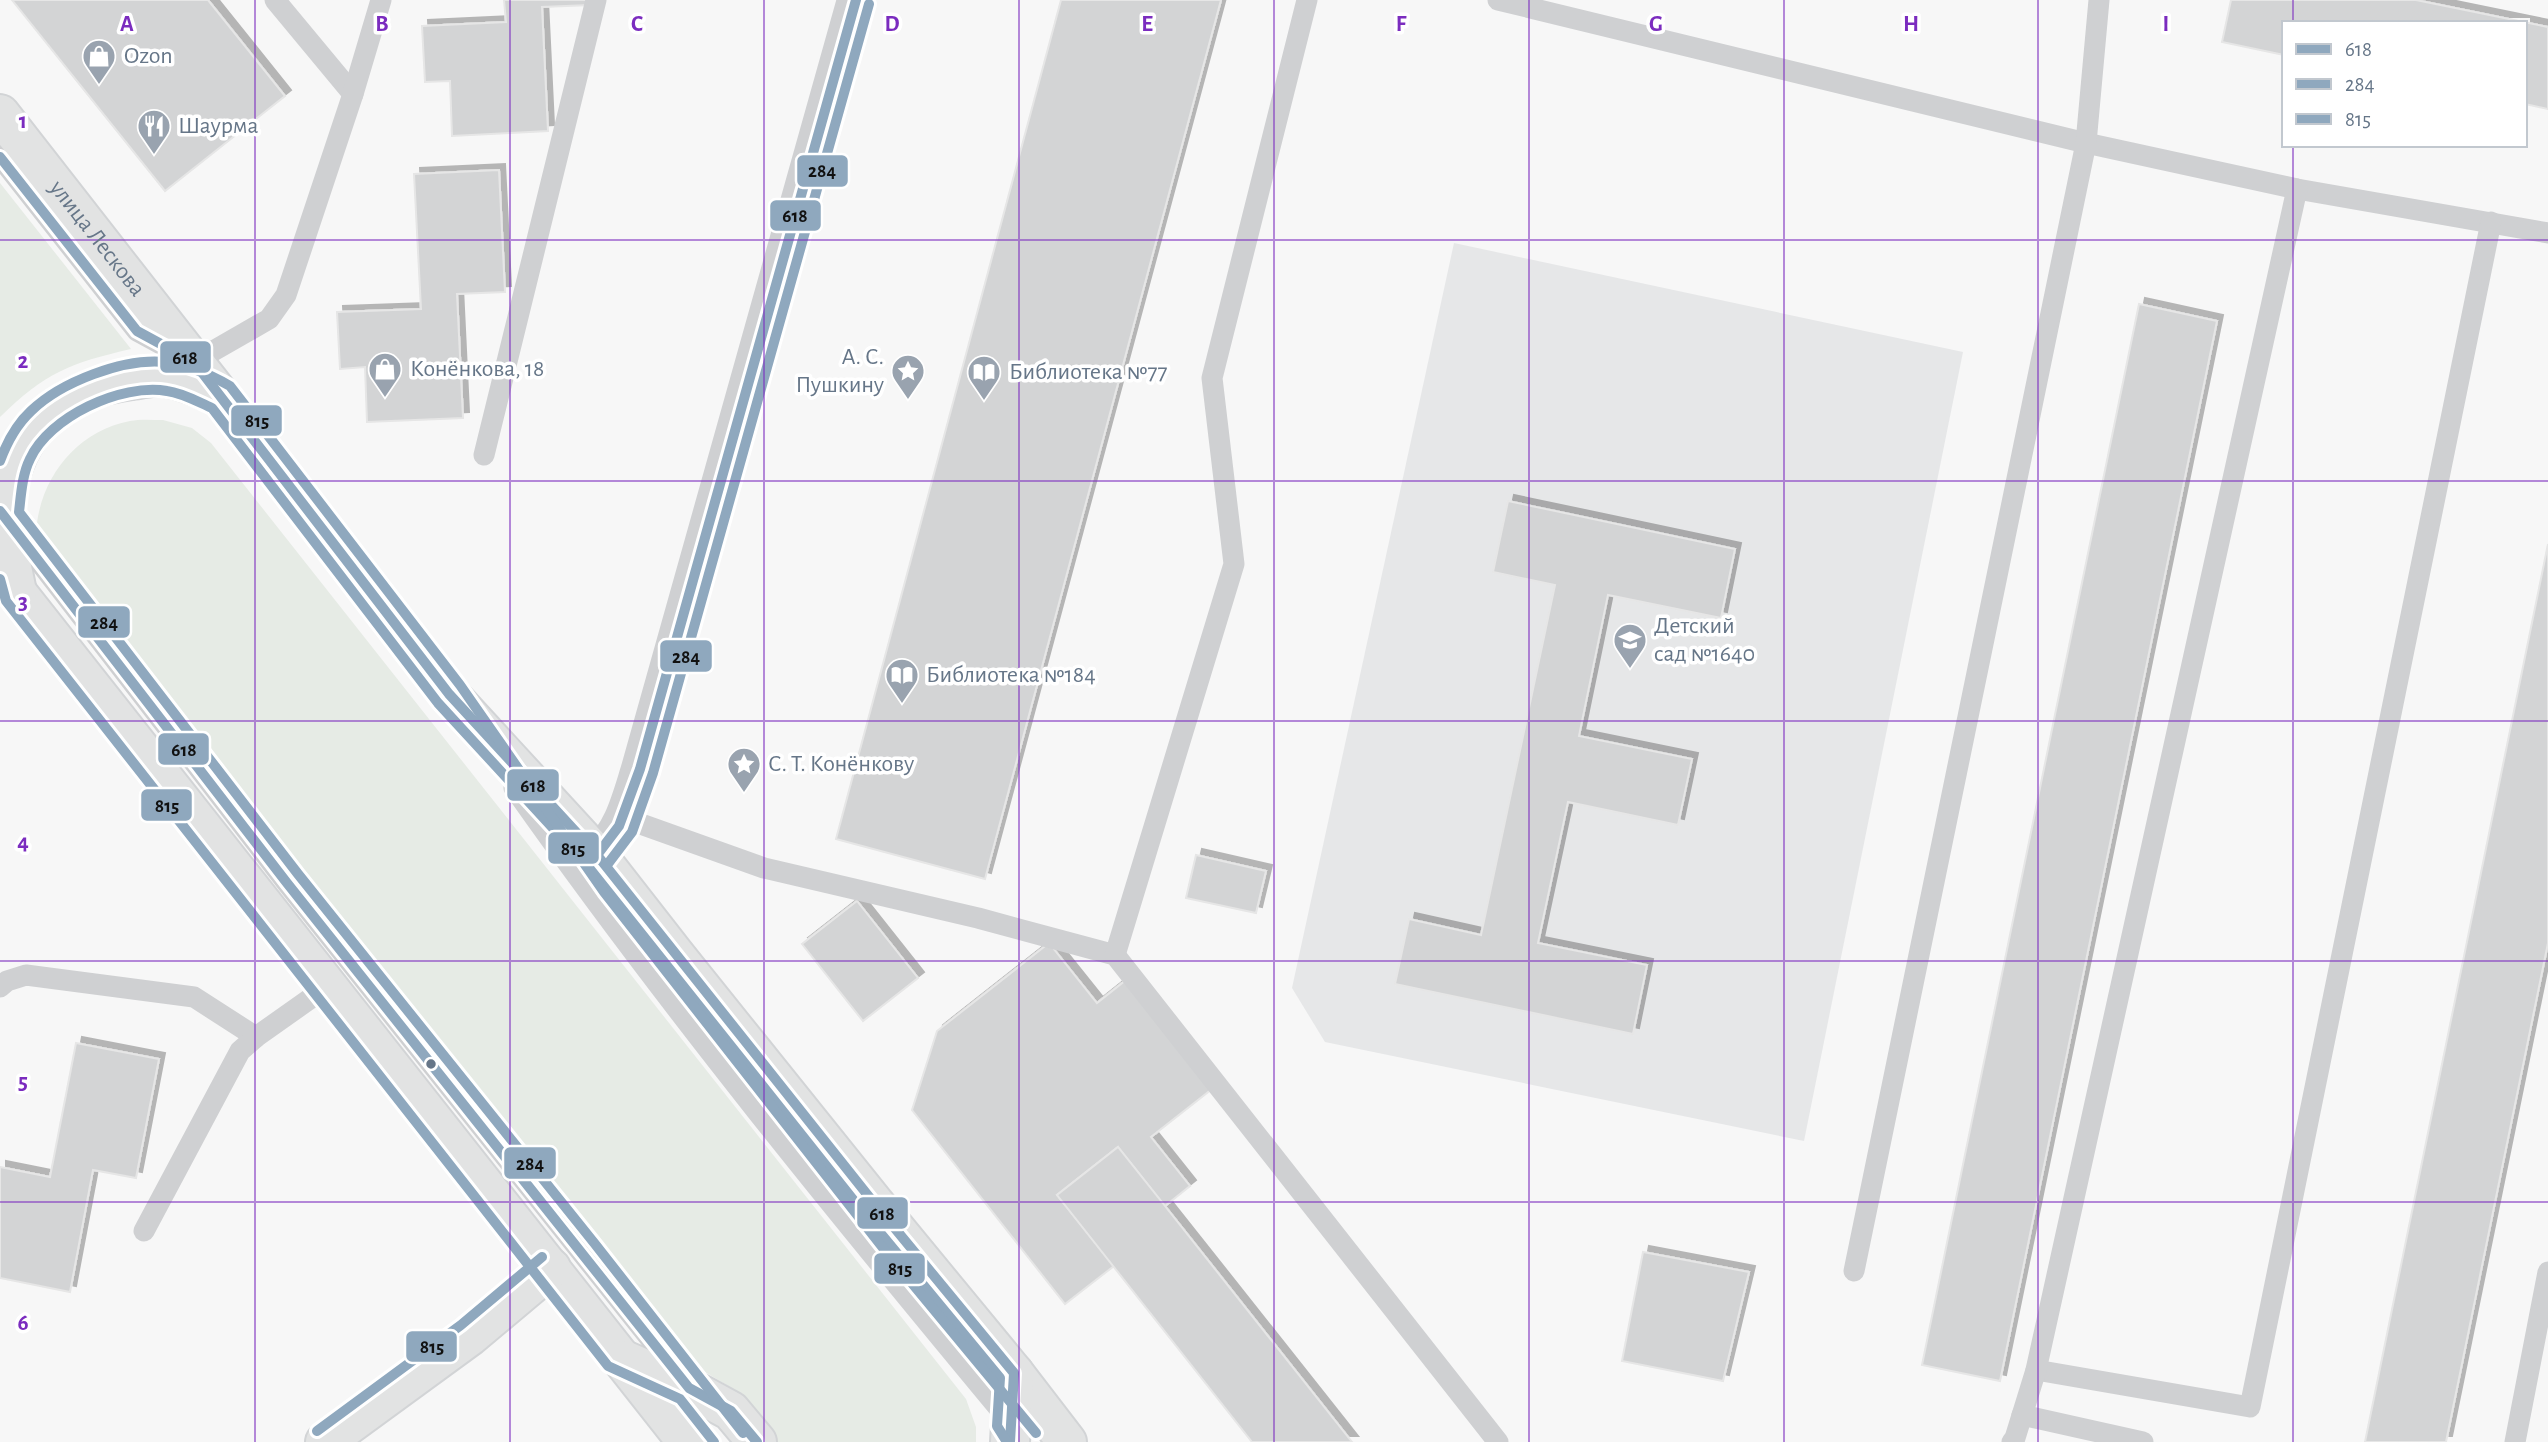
<svg xmlns="http://www.w3.org/2000/svg" width="2548" height="1442" viewBox="0 0 2548 1442" font-family="'Alegreya Sans',sans-serif">
  <defs>
    <filter id="shadow"><feDropShadow dx="6" dy="-6" stdDeviation="0" flood-color="#0004"/></filter>
  </defs>
  <rect width="100%" height="100%" fill="#f7f7f7"/>
  <path fill="#e6e7e8" d="M 1454,243 L 1963,352 L 1804,1141 L 1325,1042 L 1292,988 Z"/>
  <g fill="#e6ebe5">
    <path d="M 0,183 L 131,349 C 70,363 45,373 0,417 Z"/>
    <path d="M 163,420 L 192,428 L 211,443 L 966,1399 L 976,1427 L 976,1442 L 775,1442 L 730,1387 L 695,1366 L 36,546 C 33,488 71,432 130,421 C 140,419 152,420 163,420 Z"/>
  </g>
  <g fill="#d3d4d5" stroke="#e6e6e6" stroke-width="2" filter="url(#shadow)">
    <path d="M 12,0 L 208,0 L 285,96 L 165,191 Z"/>
    <path d="M 504,0 L 590,0 L 590,5 L 542,7 L 548,131 L 452,136 L 450,81 L 425,82 L 422,26 L 506,22 Z"/>
    <path d="M 1061,0 L 1221,0 L 985,879 L 836,839 Z"/>
    <path d="M 2231,0 L 2416,0 L 2548,27 L 2548,109 L 2525,104 L 2525,23 L 2284,23 L 2284,55 L 2222,42 Z"/>
    <path d="M 499,170 L 505,292 L 457,294 L 463,418 L 367,422 L 365,367 L 340,369 L 337,312 L 421,309 L 414,174 Z"/>
    <path d="M 2139,304 L 2217,321 L 2000,1381 L 1922,1365 Z"/>
    <path d="M 1508,501 L 1735,549 L 1721,618 L 1608,595 L 1579,736 L 1692,759 L 1678,825 L 1568,802 L 1538,943 L 1647,965 L 1633,1034 L 1395,984 L 1409,919 L 1481,935 L 1555,585 L 1493,572 Z"/>
    <path d="M 2548,544 L 2548,943 L 2446,1442 L 2365,1442 Z"/>
    <path d="M 1196,855 L 1266,871 L 1256,913 L 1186,898 Z"/>
    <path d="M 857,901 L 918,978 L 863,1021 L 802,944 Z"/>
    <path d="M 1049,943 L 1097,1003 L 1126,980 L 1212,1089 L 1151,1137 L 1190,1186 L 1165,1206 L 1118,1147 L 1057,1195 L 1114,1266 L 1065,1304 L 912,1110 L 937,1031 Z"/>
    <path d="M 76,1043 L 159,1059 L 136,1178 L 93,1170 L 70,1292 L 0,1278 L 0,1167 L 50,1177 Z"/>
    <path d="M 1118,1147 L 1165,1206 L 1352,1442 L 1252,1442 L 1057,1195 Z"/>
    <path d="M 1643,1252 L 1749,1272 L 1723,1381 L 1622,1361 Z"/>
  </g>
  <g fill="none" stroke-linecap="round" stroke-linejoin="round">
    <defs>
      <g id="secondary">
        <path id="s1" d="M 0,114 L 221,397 L 449,694 L 597,855 L 675,955 L 874,1203 L 1014,1373 L 1067,1442"/>
        <path d="M 0,571 L 687,1442"/>
        <path d="M 17,592 C 10,557 1,522 8,486 C 20,422 70,388 132,380 C 142,379 154,375 164,377 C 184,380 201,388 219,396"/>
        <path d="M 624,1360 L 689,1388 L 731,1411 L 757,1442"/>
        <path d="M 325,1442 L 470,1336 L 551,1268"/>
        <path d="M 1010,1442 L 1014,1373"/>
      </g>
    </defs>
    <use href="#secondary" stroke="#d2d4d6" stroke-width="42"/>
    <g stroke="#cfd0d2" stroke-width="21">
      <path d="M 275,0 L 353,94"/>
      <path d="M 1498,0 L 2086,143 L 2297,189 L 2548,233"/>
      <path d="M 0,157 L 137,331 L 194,362 L 269,319 L 286,295 L 353,94 L 381,0"/>
      <path d="M 484,455 L 596,0"/>
      <path d="M 11,525 L 287,883 L 683,1380"/>
      <path d="M 514,788 C 669,1008 840,1217 1012,1424"/>
      <path d="M 624,818 L 764,868 L 978,918 L 1115,955 L 1498,1442"/>
      <path d="M 1115,955 L 1234,564 L 1212,378 L 1307,0"/>
      <path d="M 0,987 L 7,981 L 26,975 L 194,997 L 256,1037"/>
      <path d="M 144,1231 L 240,1051 L 256,1037 L 328,986"/>
      <path d="M 1854,1271 L 2086,143 L 2099,0"/>
      <path d="M 2036,1370 L 2250,1407 L 2491,222"/>
      <path d="M 2022,1415 L 2143,1442"/>
      <path d="M 2012,1442 L 2015,1438 L 2036,1370 L 2297,189"/>
      <path d="M 2515,1442 L 2548,1272"/>
    </g>
    <path stroke="#cfd0d2" stroke-width="38" d="M 597,855 C 623,832 630,801 640,769 L 856,0"/>
    <use href="#secondary" stroke="#e2e3e3" stroke-width="38"/>
    <defs>
      <g id="bus-1">
        <path d="M 0,157 L 137,331 L 194,362 L 449,694 L 597,855 L 874,1203 L 1014,1373 L 1010,1442"/>
        <path d="M 0,511 L 287,883 L 689,1388 L 731,1411 L 757,1442"/>
        <path d="M 597,855 L 619,826 L 640,769 L 856,0"/>
      </g>
      <g id="bus-2">
        <path d="M 607,865 L 632,832 L 653,773 L 869,4"/>
        <path d="M 743,1433 L 595,1244 L 298,874 L 19,512 C 21,495 22,475 30,459 C 49,417 121,383 167,391 C 183,393 198,402 212,408 L 438,703 L 586,864 L 863,1212 L 1000,1378 L 997,1426 L 1007,1442"/>
      </g>
      <g id="bus-3">
        <path d="M 0,461 C 7,442 16,425 31,411 C 61,382 123,358 165,362 C 187,365 211,375 230,386 L 460,685 L 604,892 L 887,1253 L 1036,1433"/>
        <path d="M 0,579 L 6,601 L 608,1366 L 680,1399 L 714,1442"/>
        <path d="M 317,1431 L 461,1325 L 542,1257"/>
      </g>
    </defs>
    <use href="#bus-1" stroke="#fff" stroke-width="16"/>
    <use href="#bus-2" stroke="#fff" stroke-width="16"/>
    <use href="#bus-3" stroke="#fff" stroke-width="16"/>
    <use href="#bus-1" stroke="#8fa8be" stroke-width="10"/>
    <use href="#bus-2" stroke="#8fa8be" stroke-width="10"/>
    <use href="#bus-3" stroke="#8fa8be" stroke-width="10"/>
  </g>
  <path fill="none" stroke="#7b2cbf" stroke-width="2" stroke-opacity="0.55" d="M 255,0 L 255,1442M 510,0 L 510,1442M 764,0 L 764,1442M 1019,0 L 1019,1442M 1274,0 L 1274,1442M 1529,0 L 1529,1442M 1784,0 L 1784,1442M 2038,0 L 2038,1442M 2293,0 L 2293,23M 2293,145 L 2293,1442M 0,240 L 2548,240M 0,481 L 2548,481M 0,721 L 2548,721M 0,961 L 2548,961M 0,1202 L 2548,1202"/>
  <defs>
    <symbol id="shop-pin" viewBox="-11 -11 22 30"><path d="M0 17L-7.5 6A9.5 9.5 0 1 1 7.5 6Z" fill="#99a3af" stroke="#fff"/><path d="M-5-2.5h2.3a2.7 3.5 0 0 1 5.4 0H5L5.5 6h-11ZM-1.5-2.5h3a1.5 2.3 0 0 0-3 0Z" fill="#fff"/></symbol>
    <symbol id="restaurant-pin" viewBox="-11 -11 22 30"><path d="M0 17L-7.5 6A9.5 9.5 0 1 1 7.5 6Z" fill="#99a3af" stroke="#fff"/><path d="M-5-6h1v4h1v-4h1v4h1v-4h1v5L-1.5 .5V6h-2V.5L-5-1ZM5-6V6H3V1.5H1.5Q1.5-4 5-6Z" fill="#fff"/></symbol>
    <symbol id="sight-pin" viewBox="-11 -11 22 30"><path d="M0 17L-7.5 6A9.5 9.5 0 1 1 7.5 6Z" fill="#99a3af" stroke="#fff"/><path d="M0-6L1.8-2.2L6-1.7L2.9 1.2L3.7 5.4L0 3.3L-3.7 5.4L-2.9 1.2L-6-1.7L-1.8-2.2Z" fill="#fff"/></symbol>
    <symbol id="library-pin" viewBox="-11 -11 22 30"><path d="M0 17L-7.5 6A9.5 9.5 0 1 1 7.5 6Z" fill="#99a3af" stroke="#fff"/><path d="M-6-4Q-3-5.5-.7-3.5V5Q-3 3-6 4ZM6-4Q3-5.5 .7-3.5V5Q3 3 6 4Z" fill="#fff"/></symbol>
    <symbol id="school-pin" viewBox="-11 -11 22 30"><path d="M0 17L-7.5 6A9.5 9.5 0 1 1 7.5 6Z" fill="#99a3af" stroke="#fff"/><path d="M0-5L7-2L0 1L-7-2ZM-4 1L0 2.5L4 1V4Q0 6-4 4Z" fill="#fff"/></symbol>
  </defs>
  <g fill-rule="evenodd">
    <use href="#shop-pin" x="80" y="37" width="38" height="52"/>
    <use href="#restaurant-pin" x="135" y="107" width="38" height="52"/>
    <use href="#shop-pin" x="366" y="350" width="38" height="52"/>
    <use href="#sight-pin" x="889" y="352" width="38" height="52"/>
    <use href="#library-pin" x="965" y="353" width="38" height="52"/>
    <use href="#school-pin" x="1611" y="621" width="38" height="52"/>
    <use href="#library-pin" x="883" y="656" width="38" height="52"/>
    <use href="#sight-pin" x="725" y="745" width="38" height="52"/>
  </g>
  <circle fill="#667688" stroke="#fff" stroke-width="2.5" cx="431" cy="1064" r="6"/>
  <g text-anchor="middle" dominant-baseline="central" stroke-width="7" stroke-linejoin="round" paint-order="stroke">
    <g font-size="24" fill="#667688" stroke="#fff" text-anchor="start">
      <text x="124" y="56">Ozon</text>
      <text x="178" y="126">Шаурма</text>
      <text x="884" y="357" text-anchor="end">А. С.<tspan x="884" dy="28">Пушкину</tspan></text>
      <text x="410" y="369">Конёнкова, 18</text>
      <text x="1009" y="372">Библиотека №77</text>
      <text x="1654" y="626">Детский<tspan x="1654" dy="28">сад №1640</tspan></text>
      <text x="926" y="675">Библиотека №184</text>
      <text x="768" y="764">С. Т. Конёнкову</text>
    </g>
    <g font-size="24" fill="#667688" stroke="#fff">
      <text stroke="none"><textPath href="#s1" startOffset="158">улица Лескова</textPath></text>
    </g>
  </g>
  <g font-size="23" text-anchor="middle" font-weight="bold" fill="#7b2cbf" stroke="#fff" stroke-width="7" stroke-linejoin="round" paint-order="stroke">
    <text x="127" y="31">A</text>
    <text x="382" y="31">B</text>
    <text x="637" y="31">C</text>
    <text x="892" y="31">D</text>
    <text x="1147" y="31">E</text>
    <text x="1401" y="31">F</text>
    <text x="1656" y="31">G</text>
    <text x="1911" y="31">H</text>
    <text x="2166" y="31">I</text>
    <text x="23" y="128">1</text>
    <text x="23" y="368">2</text>
    <text x="23" y="609">3</text>
    <text x="23" y="849">4</text>
    <text x="23" y="1089">5</text>
    <text x="23" y="1330">6</text>
  </g>
  <g stroke="#fff" stroke-width="2.5">
    <rect x="796" y="154" width="53" height="34" rx="7" fill="#8fa8be"/>
    <rect x="769" y="199" width="53" height="33" rx="7" fill="#8fa8be"/>
    <rect x="159" y="340" width="53" height="34" rx="7" fill="#8fa8be"/>
    <rect x="230" y="404" width="53" height="33" rx="7" fill="#8fa8be"/>
    <rect x="77" y="605" width="54" height="34" rx="7" fill="#8fa8be"/>
    <rect x="659" y="639" width="54" height="34" rx="7" fill="#8fa8be"/>
    <rect x="157" y="732" width="53" height="34" rx="7" fill="#8fa8be"/>
    <rect x="506" y="768" width="54" height="34" rx="7" fill="#8fa8be"/>
    <rect x="140" y="788" width="53" height="34" rx="7" fill="#8fa8be"/>
    <rect x="547" y="831" width="53" height="34" rx="7" fill="#8fa8be"/>
    <rect x="503" y="1146" width="54" height="34" rx="7" fill="#8fa8be"/>
    <rect x="856" y="1196" width="53" height="34" rx="7" fill="#8fa8be"/>
    <rect x="873" y="1252" width="53" height="33" rx="7" fill="#8fa8be"/>
    <rect x="405" y="1330" width="53" height="33" rx="7" fill="#8fa8be"/>
  </g>
  <g font-size="19" text-anchor="middle" font-weight="bold" fill="#111">
    <text x="822" y="177">284</text>
    <text x="795" y="222">618</text>
    <text x="185" y="364">618</text>
    <text x="257" y="427">815</text>
    <text x="104" y="629">284</text>
    <text x="686" y="663">284</text>
    <text x="184" y="756">618</text>
    <text x="533" y="792">618</text>
    <text x="167" y="812">815</text>
    <text x="573" y="855">815</text>
    <text x="530" y="1170">284</text>
    <text x="882" y="1220">618</text>
    <text x="900" y="1275">815</text>
    <text x="432" y="1353">815</text>
  </g>
  <rect x="2282" y="21" width="245" height="126" fill="#ffffff" stroke="#c2c8cf" stroke-width="2"/>
  <rect x="2296" y="44" width="35" height="10" fill="#8fa8be" stroke="#c2c8cf" stroke-width="2"/>
  <text x="2345" y="56" font-size="21" fill="#667688">618</text>
  <rect x="2296" y="79" width="35" height="10" fill="#8fa8be" stroke="#c2c8cf" stroke-width="2"/>
  <text x="2345" y="91" font-size="21" fill="#667688">284</text>
  <rect x="2296" y="114" width="35" height="10" fill="#8fa8be" stroke="#c2c8cf" stroke-width="2"/>
  <text x="2345" y="126" font-size="21" fill="#667688">815</text>
</svg>
